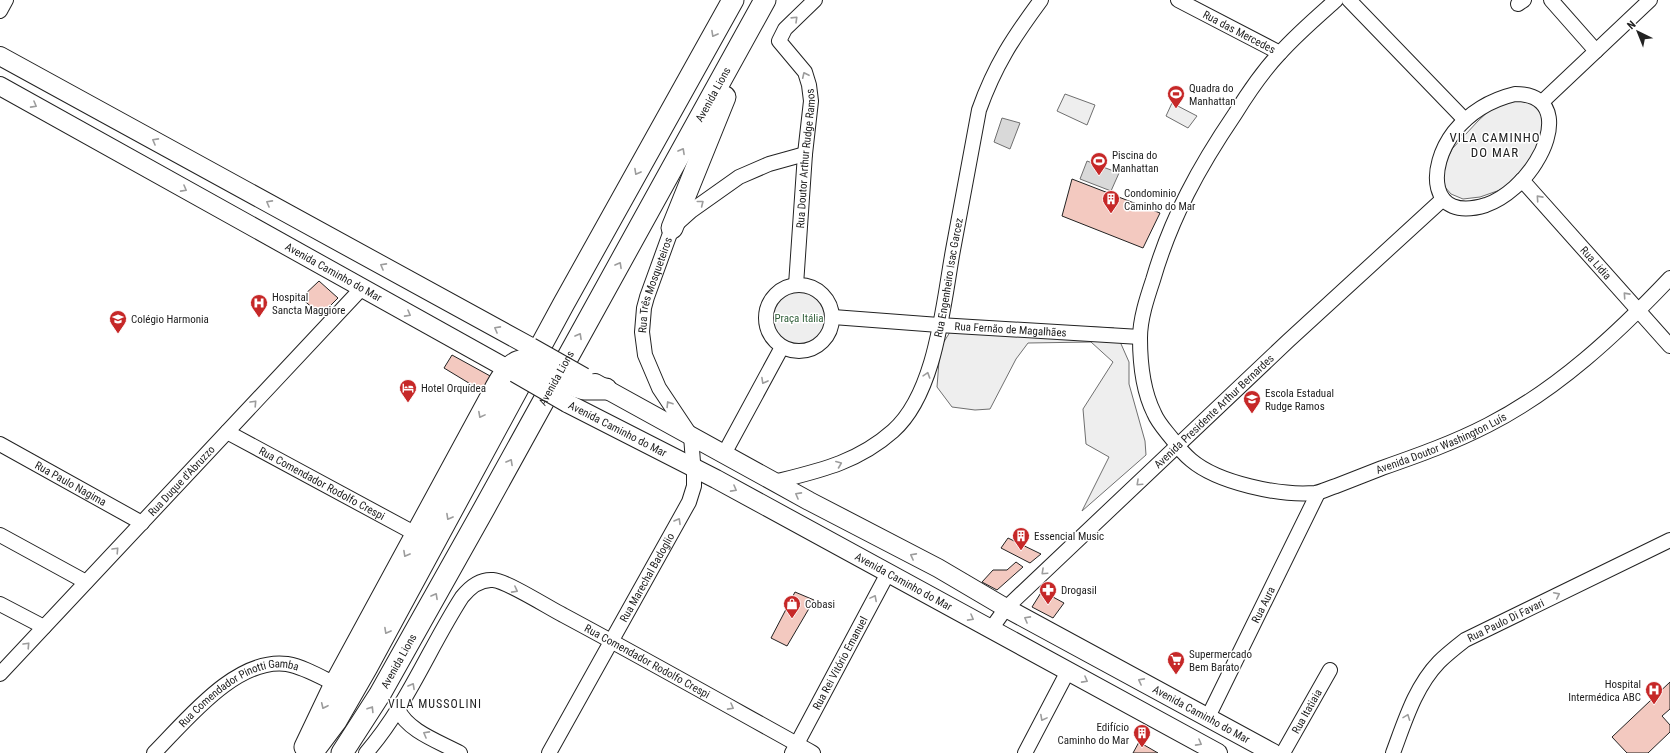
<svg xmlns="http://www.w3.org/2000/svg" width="1670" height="753" viewBox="0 0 1670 753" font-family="'Roboto Condensed',sans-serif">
  <rect width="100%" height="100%" fill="#fff"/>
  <g fill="#eee" stroke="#6f6f6f">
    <path d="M 1065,94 L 1095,105 L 1087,125 L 1057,111 Z"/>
    <path d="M 1506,100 L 1540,103 L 1545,124 L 1535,157 L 1513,181 L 1500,190 L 1480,197 L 1463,199 L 1451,194 L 1445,187 L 1443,177 L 1445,164 L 1452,149 L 1478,121 L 1492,108 Z"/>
    <path d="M 1172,103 L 1197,116 L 1188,128 L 1166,116 Z"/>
    <circle cx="799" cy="318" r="28"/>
    <path d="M 957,321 L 1114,328 L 1129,362 L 1129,384 L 1145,441 L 1146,455 L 1082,511 L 1109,457 L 1086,444 L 1083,409 L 1113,362 L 1091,342 L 1028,343 L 1016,359 L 990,409 L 975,410 L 952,407 L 937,387 L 940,348 Z"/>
  </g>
  <g fill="#d9d9d9" stroke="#6f6f6f">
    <path d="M 1002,118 L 1020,123 L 1010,149 L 994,142 Z"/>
    <path d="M 1087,161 L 1119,173 L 1111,191 L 1080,179 Z"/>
  </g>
  <g fill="#f3c9c0" stroke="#222">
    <path d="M 1072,179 L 1160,213 L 1143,248 L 1062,216 Z"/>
    <path d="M 319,281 L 338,298 L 321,315 L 301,298 Z"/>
    <path d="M 452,355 L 492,377 L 482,391 L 444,368 Z"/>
    <path d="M 1008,538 L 1041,554 L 1030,563 L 1001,548 Z"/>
    <path d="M 1016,562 L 1023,567 L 997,590 L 982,582 L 993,570 L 1007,570 Z"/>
    <path d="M 1042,591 L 1064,603 L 1053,618 L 1032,607 Z"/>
    <path d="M 795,592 L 814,600 L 787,646 L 771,638 Z"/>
    <path d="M 1670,682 L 1670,709 L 1662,716 L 1670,725 L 1670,732 L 1648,753 L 1627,753 L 1612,737 Z"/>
    <path d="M 1139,742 L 1158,753 L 1133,753 Z"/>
  </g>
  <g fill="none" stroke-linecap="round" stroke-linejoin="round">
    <defs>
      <g id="minor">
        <path id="s1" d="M 1178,0 L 1280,53"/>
        <path id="s2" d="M 1336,0 C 1317,17 1297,34 1280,53 C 1263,71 1248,93 1235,114 C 1199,167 1171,218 1153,280 C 1147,298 1140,319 1140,338 C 1140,363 1143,391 1154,413 C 1158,423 1166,431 1173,440 C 1178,447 1184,454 1191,460 C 1218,483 1280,496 1315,493 C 1322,492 1329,488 1336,486 C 1351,480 1367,474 1382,468 C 1419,455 1453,443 1488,425 C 1557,390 1617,334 1670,278"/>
        <path d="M 1349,0 L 1465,120"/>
        <path d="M 1551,0 L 1596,51"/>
        <path d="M 1518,4 L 1524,0"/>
        <path d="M 0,11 L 6,0"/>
        <path d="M 1515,94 C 1559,94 1554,134 1536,162 C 1525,180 1506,198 1486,205 C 1428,223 1427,167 1454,132 C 1470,112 1490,100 1515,94 Z"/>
        <path d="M 1542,102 L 1650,0"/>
        <path id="s3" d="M 1522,180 L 1670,346"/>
        <circle cx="799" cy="318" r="33"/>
        <path id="s4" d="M 796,285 L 805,154 L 811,101 L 809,85 L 805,72 L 779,41 L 785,29 L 815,0"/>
        <path id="s5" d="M 833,317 L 939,325 L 1140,337"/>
        <path id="s6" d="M 227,432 L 416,534"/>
        <path id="s7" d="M 0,444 L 142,523"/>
        <path d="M 724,454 L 782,347"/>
        <path id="s8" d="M 774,482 C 818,471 857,463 893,431 C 936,393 943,305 953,250 C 962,203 970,157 979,110 C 995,65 1013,38 1041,0"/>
        <path d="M 0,535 L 86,582"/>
        <path d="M 0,604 L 44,627"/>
        <path id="s9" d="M 991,629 L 1006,608 L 1288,341 L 1443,199"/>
        <path id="s10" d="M 0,674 L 362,288"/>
        <path d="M 398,709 C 407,731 440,742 460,753"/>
        <path id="s11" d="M 1208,717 L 1318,493"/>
        <path id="s12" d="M 154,753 C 186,721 236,657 287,664 C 304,667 319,676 335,684"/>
        <path id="s13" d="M 366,753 C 407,706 429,648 462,597 C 470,587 480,579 493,580 C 507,581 549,608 563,615 C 647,660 730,707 813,753"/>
        <path id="s14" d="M 549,753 L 689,502 L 694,486 L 694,475 L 691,436 L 659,388 L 645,355 L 642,332 L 644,308 L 647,297 L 672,228 L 691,211 L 739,177 L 769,164 L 805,154"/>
        <path id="s15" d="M 792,753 L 888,573"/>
        <path d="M 1025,753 L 1068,671"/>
        <path id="s16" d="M 1283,753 L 1330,670"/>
        <path id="s17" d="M 1393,753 C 1405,721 1415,687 1439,662 C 1447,654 1456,647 1465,640 L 1670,540"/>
      </g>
      <g id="major">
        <path d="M 0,56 L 531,347"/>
        <path id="s18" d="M 0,86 L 515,373"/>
        <path id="s19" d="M 595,383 L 809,501 L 938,568 L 1006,608 L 1273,753"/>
        <path id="s20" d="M 567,403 L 716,479 L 1218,753"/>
      </g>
      <g id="highway">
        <path d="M 672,228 L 725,97"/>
        <path d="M 571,385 L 584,389 L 606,389"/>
        <path d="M 305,747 L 335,684 L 488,402 C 495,390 508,358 525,361"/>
        <path d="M 312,753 L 336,721 L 367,667 L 563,305 L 733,0"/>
        <path id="s21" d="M 342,753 L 380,694 L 485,507 L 765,0"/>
      </g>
    </defs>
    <use href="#minor" stroke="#222" stroke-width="16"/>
    <use href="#major" stroke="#222" stroke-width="20"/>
    <use href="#highway" stroke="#222" stroke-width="23"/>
    <use href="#minor" stroke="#fff" stroke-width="14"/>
    <use href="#major" stroke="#fff" stroke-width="18"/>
    <use href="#highway" stroke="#fff" stroke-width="21"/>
    <defs>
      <g id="major-bridge">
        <path d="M 531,347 L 584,377"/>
        <path d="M 515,373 L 567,403"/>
      </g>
      <path id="highway-bridge" d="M 525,361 L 571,385"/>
    </defs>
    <use href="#major-bridge" stroke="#222" stroke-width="20" stroke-linecap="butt"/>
    <use href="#highway-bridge" stroke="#222" stroke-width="23" stroke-linecap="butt"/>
    <use href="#major-bridge" stroke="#fff" stroke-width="18"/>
    <use href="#highway-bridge" stroke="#fff" stroke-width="21"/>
  </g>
  <defs><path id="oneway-chevron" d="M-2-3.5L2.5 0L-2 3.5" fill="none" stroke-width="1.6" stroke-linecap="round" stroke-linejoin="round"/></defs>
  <g stroke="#9c9c9c">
    <use href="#oneway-chevron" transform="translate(795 19) rotate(-44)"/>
    <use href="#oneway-chevron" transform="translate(714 34) rotate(119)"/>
    <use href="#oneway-chevron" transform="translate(805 75) rotate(-115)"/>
    <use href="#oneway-chevron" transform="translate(34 105) rotate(29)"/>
    <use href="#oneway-chevron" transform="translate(155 141) rotate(-151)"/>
    <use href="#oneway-chevron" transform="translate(682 151) rotate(-61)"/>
    <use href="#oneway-chevron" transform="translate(637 172) rotate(119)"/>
    <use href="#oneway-chevron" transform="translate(184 189) rotate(29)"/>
    <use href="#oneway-chevron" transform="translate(1539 198) rotate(-132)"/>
    <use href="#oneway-chevron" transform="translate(269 203) rotate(-151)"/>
    <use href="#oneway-chevron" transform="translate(701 203) rotate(-38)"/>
    <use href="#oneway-chevron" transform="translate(619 265) rotate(-61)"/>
    <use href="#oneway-chevron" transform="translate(383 266) rotate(-151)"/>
    <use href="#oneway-chevron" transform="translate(1626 295) rotate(-132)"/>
    <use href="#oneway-chevron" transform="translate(408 314) rotate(29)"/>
    <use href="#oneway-chevron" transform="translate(497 329) rotate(-151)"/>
    <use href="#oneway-chevron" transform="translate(579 336) rotate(-61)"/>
    <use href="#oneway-chevron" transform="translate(927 375) rotate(-72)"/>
    <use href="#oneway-chevron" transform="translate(764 381) rotate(119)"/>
    <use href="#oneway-chevron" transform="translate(254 403) rotate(-47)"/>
    <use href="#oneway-chevron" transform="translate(669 404) rotate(-122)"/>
    <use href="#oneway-chevron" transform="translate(481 415) rotate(118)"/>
    <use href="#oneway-chevron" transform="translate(510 462) rotate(-61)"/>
    <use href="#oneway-chevron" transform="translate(839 464) rotate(-22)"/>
    <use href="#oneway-chevron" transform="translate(1139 483) rotate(137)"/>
    <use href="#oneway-chevron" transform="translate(734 489) rotate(29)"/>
    <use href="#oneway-chevron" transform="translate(798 495) rotate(-151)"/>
    <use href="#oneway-chevron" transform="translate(449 517) rotate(119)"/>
    <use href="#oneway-chevron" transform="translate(678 521) rotate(-60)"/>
    <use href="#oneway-chevron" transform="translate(116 550) rotate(-47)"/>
    <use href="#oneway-chevron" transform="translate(406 554) rotate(119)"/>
    <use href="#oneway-chevron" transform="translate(913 556) rotate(-152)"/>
    <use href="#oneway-chevron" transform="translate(1044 572) rotate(137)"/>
    <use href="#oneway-chevron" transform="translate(515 590) rotate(28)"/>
    <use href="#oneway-chevron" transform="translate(1557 595) rotate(-26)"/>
    <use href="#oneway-chevron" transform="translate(435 596) rotate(-61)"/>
    <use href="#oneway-chevron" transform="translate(874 598) rotate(-62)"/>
    <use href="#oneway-chevron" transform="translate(971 618) rotate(29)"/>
    <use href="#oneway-chevron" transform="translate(1027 619) rotate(-151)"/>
    <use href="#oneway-chevron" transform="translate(387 631) rotate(119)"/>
    <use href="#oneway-chevron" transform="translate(27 645) rotate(-47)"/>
    <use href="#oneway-chevron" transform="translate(1085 680) rotate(29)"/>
    <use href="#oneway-chevron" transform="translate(1141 681) rotate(-152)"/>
    <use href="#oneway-chevron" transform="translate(412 686) rotate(-61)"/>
    <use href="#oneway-chevron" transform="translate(324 706) rotate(115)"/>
    <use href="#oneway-chevron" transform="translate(731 707) rotate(29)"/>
    <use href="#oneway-chevron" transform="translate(371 709) rotate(-58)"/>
    <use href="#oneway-chevron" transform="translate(1407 717) rotate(-69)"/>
    <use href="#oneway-chevron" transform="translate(1043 718) rotate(118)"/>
    <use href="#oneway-chevron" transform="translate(426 734) rotate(-151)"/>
    <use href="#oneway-chevron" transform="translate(1199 743) rotate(29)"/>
  </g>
  <defs>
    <symbol id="stadium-pin" viewBox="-11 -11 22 30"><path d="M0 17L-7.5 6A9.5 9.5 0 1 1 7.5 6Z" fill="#c62828" stroke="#fff"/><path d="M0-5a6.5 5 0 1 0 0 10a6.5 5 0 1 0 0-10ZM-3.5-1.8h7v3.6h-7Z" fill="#fff"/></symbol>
    <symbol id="building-pin" viewBox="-11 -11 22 30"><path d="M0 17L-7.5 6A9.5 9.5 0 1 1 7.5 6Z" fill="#c62828" stroke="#fff"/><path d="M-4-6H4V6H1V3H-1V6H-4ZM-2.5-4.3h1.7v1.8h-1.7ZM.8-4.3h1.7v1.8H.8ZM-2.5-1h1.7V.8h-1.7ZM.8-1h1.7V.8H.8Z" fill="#fff"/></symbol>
    <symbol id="hospital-pin" viewBox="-11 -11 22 30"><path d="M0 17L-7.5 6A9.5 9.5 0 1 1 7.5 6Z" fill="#c62828" stroke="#fff"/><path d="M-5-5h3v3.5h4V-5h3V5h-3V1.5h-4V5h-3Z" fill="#fff"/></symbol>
    <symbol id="school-pin" viewBox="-11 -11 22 30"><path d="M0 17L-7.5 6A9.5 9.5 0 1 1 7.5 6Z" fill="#c62828" stroke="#fff"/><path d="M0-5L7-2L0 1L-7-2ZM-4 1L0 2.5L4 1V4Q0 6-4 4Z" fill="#fff"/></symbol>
    <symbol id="hotel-pin" viewBox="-11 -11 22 30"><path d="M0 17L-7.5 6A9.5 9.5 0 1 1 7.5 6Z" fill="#c62828" stroke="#fff"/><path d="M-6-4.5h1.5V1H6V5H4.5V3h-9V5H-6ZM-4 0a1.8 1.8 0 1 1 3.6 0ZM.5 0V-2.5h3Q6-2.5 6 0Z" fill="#fff"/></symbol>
    <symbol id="pharmacy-pin" viewBox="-11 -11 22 30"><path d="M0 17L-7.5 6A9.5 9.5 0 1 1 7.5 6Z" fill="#c62828" stroke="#fff"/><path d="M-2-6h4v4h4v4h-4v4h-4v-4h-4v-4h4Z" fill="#fff"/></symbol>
    <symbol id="shop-pin" viewBox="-11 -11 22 30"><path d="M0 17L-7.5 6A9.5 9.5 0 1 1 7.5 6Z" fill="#c62828" stroke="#fff"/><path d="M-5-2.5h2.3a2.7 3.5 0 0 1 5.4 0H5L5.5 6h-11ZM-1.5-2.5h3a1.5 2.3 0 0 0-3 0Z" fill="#fff"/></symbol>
    <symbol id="supermarket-pin" viewBox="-11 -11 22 30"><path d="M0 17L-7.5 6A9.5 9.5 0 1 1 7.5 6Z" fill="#c62828" stroke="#fff"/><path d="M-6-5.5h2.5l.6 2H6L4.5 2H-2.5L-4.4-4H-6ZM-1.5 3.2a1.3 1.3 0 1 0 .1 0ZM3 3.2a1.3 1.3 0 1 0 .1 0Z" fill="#fff"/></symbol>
  </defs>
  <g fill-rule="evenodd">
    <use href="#stadium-pin" x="1166" y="84" width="20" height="27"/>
    <use href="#stadium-pin" x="1089" y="151" width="20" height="27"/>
    <use href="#building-pin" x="1101" y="189" width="20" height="27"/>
    <use href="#hospital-pin" x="249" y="293" width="20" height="27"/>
    <use href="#school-pin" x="108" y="309" width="20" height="27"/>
    <use href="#hotel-pin" x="398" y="378" width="20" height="27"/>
    <use href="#school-pin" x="1242" y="389" width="20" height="27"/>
    <use href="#building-pin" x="1011" y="526" width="20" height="27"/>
    <use href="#pharmacy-pin" x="1038" y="580" width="20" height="27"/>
    <use href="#shop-pin" x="782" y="594" width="20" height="27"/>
    <use href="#supermarket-pin" x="1166" y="650" width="20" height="27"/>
    <use href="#hospital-pin" x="1644" y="680" width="20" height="27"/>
    <use href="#building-pin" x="1132" y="723" width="20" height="27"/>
  </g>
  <g text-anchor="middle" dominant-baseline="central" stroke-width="3" stroke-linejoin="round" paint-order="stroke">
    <g font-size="11" fill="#222" stroke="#fff">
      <text stroke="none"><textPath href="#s1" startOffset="69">Rua das Mercedes</textPath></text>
      <text stroke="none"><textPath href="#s21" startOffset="756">Avenida Lions</textPath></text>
      <text stroke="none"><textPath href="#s4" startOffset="127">Rua Doutor Arthur Rudge Ramos</textPath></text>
      <text stroke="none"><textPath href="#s3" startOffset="111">Rua Lidia</textPath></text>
      <text stroke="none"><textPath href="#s18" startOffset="382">Avenida Caminho do Mar</textPath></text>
      <text stroke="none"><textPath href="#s8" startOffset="297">Rua Engenheiro Isac Garcez</textPath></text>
      <text stroke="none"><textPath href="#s14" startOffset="520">Rua Três Mosqueteiros</textPath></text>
      <text stroke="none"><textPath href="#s5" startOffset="178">Rua Fernão de Magalhães</textPath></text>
      <text stroke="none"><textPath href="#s21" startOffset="432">Avenida Lions</textPath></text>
      <text stroke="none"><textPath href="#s9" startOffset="312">Avenida Presidente Arthur Bernardes</textPath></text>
      <text stroke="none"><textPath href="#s20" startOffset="57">Avenida Caminho do Mar</textPath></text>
      <text stroke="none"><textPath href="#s2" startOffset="802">Avenida Doutor Washington Luís</textPath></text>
      <text stroke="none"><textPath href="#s10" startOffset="265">Rua Duque d'Abruzzo</textPath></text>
      <text stroke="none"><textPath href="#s7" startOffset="81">Rua Paulo Nagima</textPath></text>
      <text stroke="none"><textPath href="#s6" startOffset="108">Rua Comendador Rodolfo Crespi</textPath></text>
      <text stroke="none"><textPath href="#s14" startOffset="201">Rua Marechal Badoglio</textPath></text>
      <text stroke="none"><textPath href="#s20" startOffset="381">Avenida Caminho do Mar</textPath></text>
      <text stroke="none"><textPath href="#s11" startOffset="125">Rua Aura</textPath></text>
      <text stroke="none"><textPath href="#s17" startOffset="182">Rua Paulo Di Favari</textPath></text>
      <text stroke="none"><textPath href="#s21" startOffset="108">Avenida Lions</textPath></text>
      <text stroke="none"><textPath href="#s13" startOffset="395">Rua Comendador Rodolfo Crespi</textPath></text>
      <text stroke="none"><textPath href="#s15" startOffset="102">Rua Rei Vitório Emanuel</textPath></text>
      <text stroke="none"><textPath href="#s12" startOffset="108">Rua Comendador Pinotti Gamba</textPath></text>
      <text stroke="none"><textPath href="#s16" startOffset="48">Rua Itatiaia</textPath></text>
      <text stroke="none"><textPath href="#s19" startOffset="691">Avenida Caminho do Mar</textPath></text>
    </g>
    <g font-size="11" fill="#222" stroke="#fff" text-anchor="start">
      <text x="1189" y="88">Quadra do<tspan x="1189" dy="13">Manhattan</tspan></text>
      <text x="1112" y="155">Piscina do<tspan x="1112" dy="13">Manhattan</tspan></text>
      <text x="1124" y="193">Condominio<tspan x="1124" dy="13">Caminho do Mar</tspan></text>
      <text x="272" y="297">Hospital<tspan x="272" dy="13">Sancta Maggiore</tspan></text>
      <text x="131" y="319">Colégio Harmonia</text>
      <text x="421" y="388">Hotel Orquídea</text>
      <text x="1265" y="393">Escola Estadual<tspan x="1265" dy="13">Rudge Ramos</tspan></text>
      <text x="1034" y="536">Essencial Music</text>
      <text x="1061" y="590">Drogasil</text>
      <text x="805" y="604">Cobasi</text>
      <text x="1189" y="654">Supermercado<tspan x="1189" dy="13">Bem Barato</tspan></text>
      <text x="1641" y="684" text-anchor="end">Hospital<tspan x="1641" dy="13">Intermédica ABC</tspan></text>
      <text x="1129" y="727" text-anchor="end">Edifício<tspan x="1129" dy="13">Caminho do Mar</tspan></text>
    </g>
    <g font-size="11" fill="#2f5e38" stroke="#fff">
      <text x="799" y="318">Praça Itália</text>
    </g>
    <g font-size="12" letter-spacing="1" fill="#222" stroke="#fff">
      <text x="435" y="704">VILA MUSSOLINI</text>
    </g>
    <g font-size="13" letter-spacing="1" fill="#222" stroke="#fff">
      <text x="1495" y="137">VILA CAMINHO<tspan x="1495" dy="15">DO MAR</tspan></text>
    </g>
  </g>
  <g transform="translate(1638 32) rotate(317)" stroke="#ffffff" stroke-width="3" paint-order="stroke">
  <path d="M0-3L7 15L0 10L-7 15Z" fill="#222222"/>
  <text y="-6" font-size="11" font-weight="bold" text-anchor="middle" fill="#222222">N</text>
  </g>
</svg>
